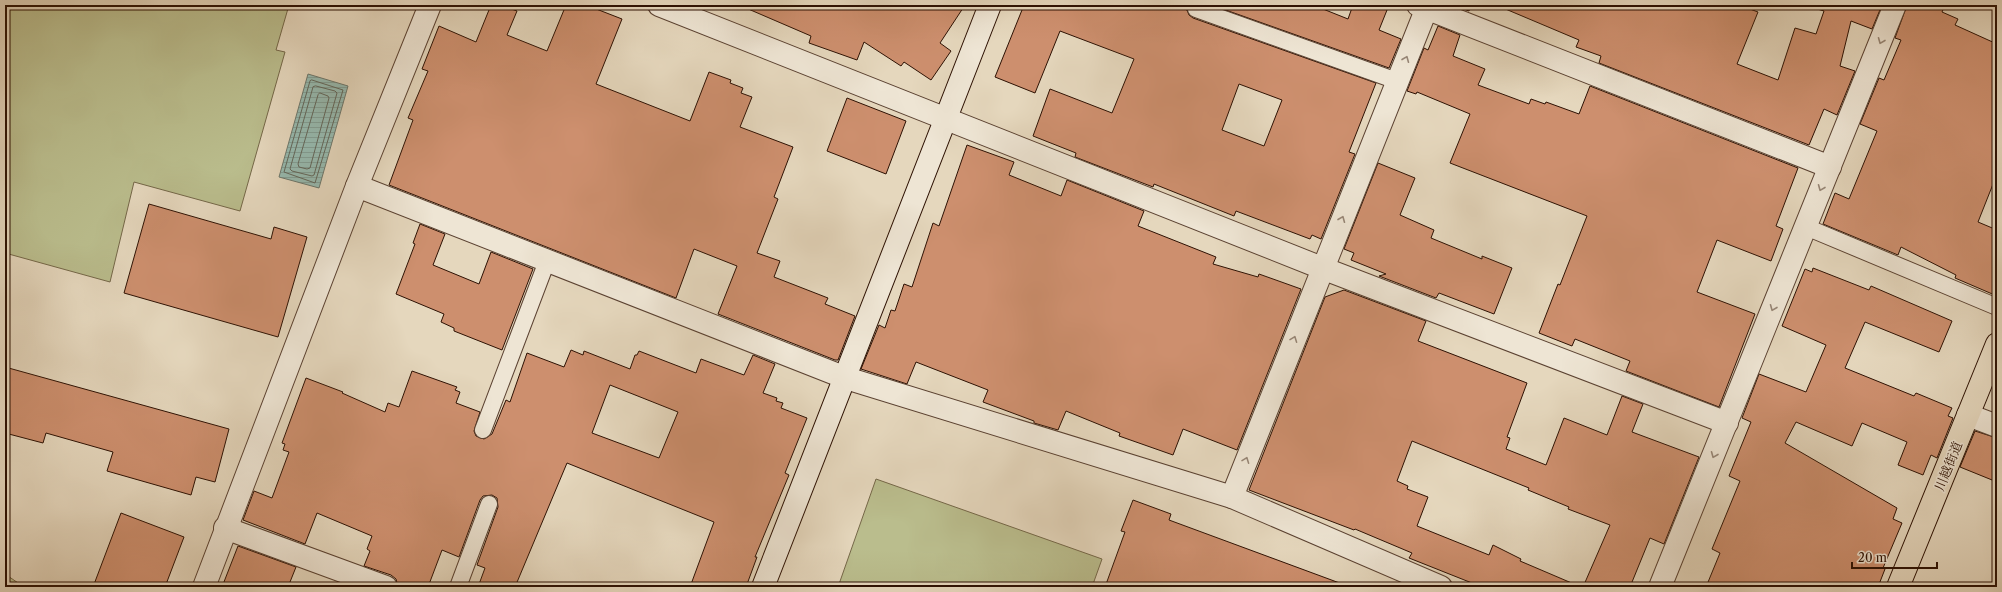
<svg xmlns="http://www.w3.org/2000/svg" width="2002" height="592" viewBox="0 0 2002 592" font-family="'Libre Caslon Text','Noto Serif JP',serif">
  <defs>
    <pattern id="cemetery-stones" width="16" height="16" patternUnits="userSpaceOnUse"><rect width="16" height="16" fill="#babd8d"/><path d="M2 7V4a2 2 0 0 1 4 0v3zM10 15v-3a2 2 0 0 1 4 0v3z" fill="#a0a178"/></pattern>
    <pattern id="water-rules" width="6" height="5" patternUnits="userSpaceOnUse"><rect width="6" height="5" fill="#96bab0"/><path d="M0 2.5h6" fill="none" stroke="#829f96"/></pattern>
  </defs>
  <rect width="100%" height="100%" fill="#e5d7bd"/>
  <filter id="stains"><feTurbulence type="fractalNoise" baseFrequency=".005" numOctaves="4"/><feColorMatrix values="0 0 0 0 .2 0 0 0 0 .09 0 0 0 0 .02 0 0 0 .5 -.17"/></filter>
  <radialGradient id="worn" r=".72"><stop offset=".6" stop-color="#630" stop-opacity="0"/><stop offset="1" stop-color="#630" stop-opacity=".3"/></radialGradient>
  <path fill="url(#cemetery-stones)" stroke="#746748" d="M 5,574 L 24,587 L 5,587 Z"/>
  <g fill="#babd8d" stroke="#746748">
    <path d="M 5,5 L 289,5 L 276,50 L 285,52 L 240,211 L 134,182 L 110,282 L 5,253 Z"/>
    <path d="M 876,479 L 1102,559 L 1092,587 L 838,587 Z"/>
  </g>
  <path fill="url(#water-rules)" stroke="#6c766b" d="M 308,74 L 348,86 L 319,188 L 279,177 Z"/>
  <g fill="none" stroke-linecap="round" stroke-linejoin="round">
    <g stroke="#62665a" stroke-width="1">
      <path d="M 312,80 L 343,90 L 315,183 L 284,172 L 310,81 Z"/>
      <path d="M 316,86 L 335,91 L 337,93 L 314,175 L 312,176 L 292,171 L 290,169 L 313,87 Z"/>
      <path d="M 320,93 L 328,96 L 329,98 L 310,168 L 307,169 L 299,167 L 298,164 L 318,95 Z"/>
    </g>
  </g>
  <g fill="#cd8f6e" stroke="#2d1103" fill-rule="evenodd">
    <path d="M 491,5 L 501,5 L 517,11 L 507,35 L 547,51 L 566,5 L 586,5 L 622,19 L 596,84 L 690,121 L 709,72 L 731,80 L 730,83 L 743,88 L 741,93 L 752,97 L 740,127 L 793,147 L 774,197 L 778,199 L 757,253 L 780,261 L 774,277 L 828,298 L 825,304 L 855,316 L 838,360 L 835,360 L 718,314 L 737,266 L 694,249 L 676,298 L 389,185 L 413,120 L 408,118 L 428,71 L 422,69 L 439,26 L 476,42 Z"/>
    <path d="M 739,5 L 965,5 L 940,43 L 951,51 L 931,80 L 904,62 L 901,66 L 864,42 L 857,60 L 809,43 L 811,36 Z"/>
    <path d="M 1024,5 L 1175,5 L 1187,10 L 1189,15 L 1193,18 L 1376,83 L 1349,152 L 1355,154 L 1321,239 L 1312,235 L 1310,239 L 1236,211 L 1234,216 L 1154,184 L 1153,187 L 1075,157 L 1076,153 L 1033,136 L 1050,89 L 1112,113 L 1134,59 L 1060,31 L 1035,93 L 995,77 ZM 1239,84 L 1282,100 L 1264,146 L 1222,130 Z"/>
    <path d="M 1221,5 L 1313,5 L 1348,19 L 1353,5 L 1389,5 L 1379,30 L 1401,39 L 1389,68 L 1220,8 Z"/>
    <path d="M 1452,5 L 1471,5 L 1469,11 Z"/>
    <path d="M 1496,5 L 1739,5 L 1758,12 L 1737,64 L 1778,80 L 1795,28 L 1816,34 L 1824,11 L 1814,8 L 1814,5 L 1882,5 L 1872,29 L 1851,21 L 1840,66 L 1855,71 L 1837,115 L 1824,109 L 1809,145 L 1599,63 L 1601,56 L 1576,47 L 1579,40 Z"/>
    <path d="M 1907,5 L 1945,5 L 1942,12 L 1958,19 L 1955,25 L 1997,44 L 1997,174 L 1978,222 L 1997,230 L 1997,296 L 1955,278 L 1956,275 L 1901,247 L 1898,255 L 1823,224 L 1835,193 L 1849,199 L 1877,131 L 1860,124 L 1879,78 L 1884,80 L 1901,40 L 1895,38 Z"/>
    <path d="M 1438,26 L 1460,35 L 1453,56 L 1485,69 L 1478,85 L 1529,104 L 1531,99 L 1545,104 L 1546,102 L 1579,114 L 1590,86 L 1798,168 L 1776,226 L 1783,229 L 1771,261 L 1717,240 L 1697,292 L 1755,314 L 1719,407 L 1626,371 L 1630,361 L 1575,339 L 1572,346 L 1539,333 L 1558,284 L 1560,285 L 1587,216 L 1450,163 L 1470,114 L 1417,92 L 1416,94 L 1407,91 L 1424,48 L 1428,50 Z"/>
    <path d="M 847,98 L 906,121 L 886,174 L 827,151 Z"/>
    <path d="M 967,145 L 1014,162 L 1009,175 L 1061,196 L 1067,180 L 1144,211 L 1138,226 L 1216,257 L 1213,264 L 1258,277 L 1259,274 L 1301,289 L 1237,450 L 1183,429 L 1173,455 L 1119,436 L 1120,433 L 1066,411 L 1058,430 L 1034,423 L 1034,421 L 983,402 L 988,390 L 916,362 L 907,384 L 861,369 L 879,325 L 885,328 L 891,310 L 895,311 L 904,284 L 912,287 L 933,223 L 939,226 Z"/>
    <path d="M 1378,163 L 1415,178 L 1400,215 L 1434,230 L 1431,238 L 1482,259 L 1482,256 L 1512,268 L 1494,314 L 1439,293 L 1436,298 L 1379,276 L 1386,274 L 1351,260 L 1354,253 L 1344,249 Z"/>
    <path d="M 149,204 L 271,239 L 274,227 L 307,237 L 278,337 L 124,293 Z"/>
    <path d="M 420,224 L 445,234 L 433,265 L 479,284 L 491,252 L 533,269 L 502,350 L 454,331 L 454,328 L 441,322 L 444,314 L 396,294 L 415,244 L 413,243 Z"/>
    <path d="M 1813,268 L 1869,290 L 1871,286 L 1952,321 L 1939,352 L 1865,322 L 1845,368 L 1914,396 L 1916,393 L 1952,408 L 1948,416 L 1953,418 L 1937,458 L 1931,455 L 1923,475 L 1898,465 L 1907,442 L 1862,423 L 1852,446 L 1796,422 L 1785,443 L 1897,508 L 1893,519 L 1902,523 L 1883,568 L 1885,569 L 1878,587 L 1706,587 L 1720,553 L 1712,549 L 1740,481 L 1729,476 L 1751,422 L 1742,418 L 1759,374 L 1806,392 L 1826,345 L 1782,326 L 1805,269 L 1812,272 Z"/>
    <path d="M 1344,290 L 1426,321 L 1418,341 L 1527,383 L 1507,437 L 1510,438 L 1506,449 L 1546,465 L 1564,418 L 1607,435 L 1622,396 L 1643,404 L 1632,432 L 1699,457 L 1664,544 L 1650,538 L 1630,587 L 1583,587 L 1610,525 L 1568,509 L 1569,507 L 1528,490 L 1529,488 L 1412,441 L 1397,481 L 1408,486 L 1407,489 L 1428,497 L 1417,526 L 1489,555 L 1493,545 L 1521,559 L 1520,561 L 1581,587 L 1482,587 L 1409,558 L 1412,553 L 1355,529 L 1354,530 L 1249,490 L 1325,297 Z"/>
    <path d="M 571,350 L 583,355 L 584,351 L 630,369 L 635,355 L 637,355 L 639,351 L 696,373 L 701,359 L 744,375 L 753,355 L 775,364 L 763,393 L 777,398 L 776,401 L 783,403 L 781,408 L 807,418 L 785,473 L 789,475 L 755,557 L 757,557 L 746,587 L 690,587 L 714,522 L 567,463 L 515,587 L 478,587 L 485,568 L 477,565 L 498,507 L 497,498 L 492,495 L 483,496 L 480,500 L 459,557 L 442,550 L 428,587 L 398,587 L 396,579 L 391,575 L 364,566 L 370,551 L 367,549 L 372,536 L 317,513 L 305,544 L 243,520 L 254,491 L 272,498 L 289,452 L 283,450 L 285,444 L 282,443 L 306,378 L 343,392 L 342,393 L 385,412 L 388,403 L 399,407 L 412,371 L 457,387 L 455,390 L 460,392 L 456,403 L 480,412 L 474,431 L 476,436 L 484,439 L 492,434 L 506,400 L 510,402 L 527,353 L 564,367 ZM 610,385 L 678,412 L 659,458 L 592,433 Z"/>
    <path d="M 5,367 L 229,429 L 215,482 L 196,477 L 191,495 L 107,471 L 113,452 L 46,433 L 43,443 L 5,433 Z"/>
    <path d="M 1975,431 L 1997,438 L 1997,482 L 1960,467 Z"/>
    <path d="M 1133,500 L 1171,514 L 1169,520 L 1345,585 L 1345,587 L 1105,587 L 1125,532 L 1121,531 Z"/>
    <path d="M 121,513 L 184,537 L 165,587 L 93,587 Z"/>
    <path d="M 238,546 L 296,567 L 288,587 L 222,587 Z"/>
  </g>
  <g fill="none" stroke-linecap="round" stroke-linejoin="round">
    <defs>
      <g id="lane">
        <path d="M 1196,9 L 1397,81"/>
        <path d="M 1806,227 L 1997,307"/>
        <path d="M 483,430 L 547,261"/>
        <path d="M 458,587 L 489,504"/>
      </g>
      <g id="street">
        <path d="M 659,5 L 1322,268 L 1727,423"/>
        <path d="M 1418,5 L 1830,167"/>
        <path d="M 357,186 L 846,378 L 1232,497 L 1441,587"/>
        <path d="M 1968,415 L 1997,426"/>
        <path d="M 1232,497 L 1428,5"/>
        <path d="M 225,528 L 386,587"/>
        <path d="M 204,587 L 357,186 L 430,5"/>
        <path d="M 1660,587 L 1895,5"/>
      </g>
      <path id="secondary" d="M 763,587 L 990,5"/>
      <path id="primary" d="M 1898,587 L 1997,344"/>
    </defs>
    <use href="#lane" stroke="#5b4232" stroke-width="18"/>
    <use href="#street" stroke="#5b4232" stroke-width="24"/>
    <use href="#secondary" stroke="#2d1103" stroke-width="24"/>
    <use href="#primary" stroke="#2d1103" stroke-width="24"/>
    <use href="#lane" stroke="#eee5d4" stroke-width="16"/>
    <use href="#street" stroke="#eee5d4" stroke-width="22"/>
    <use href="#secondary" stroke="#eee5d4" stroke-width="22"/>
    <use href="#primary" stroke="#e5d7bd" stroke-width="22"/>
  </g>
  <defs><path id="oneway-chevron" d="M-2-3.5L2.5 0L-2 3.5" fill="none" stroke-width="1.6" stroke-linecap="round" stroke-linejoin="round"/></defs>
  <g stroke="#978676">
    <use href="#oneway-chevron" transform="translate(1881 41) rotate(112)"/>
    <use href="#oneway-chevron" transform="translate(1406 59) rotate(-68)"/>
    <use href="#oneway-chevron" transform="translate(1821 188) rotate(112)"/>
    <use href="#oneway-chevron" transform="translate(1342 219) rotate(-68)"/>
    <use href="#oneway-chevron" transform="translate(1773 308) rotate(112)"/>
    <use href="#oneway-chevron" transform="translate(1294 339) rotate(-69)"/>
    <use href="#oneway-chevron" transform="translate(1714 455) rotate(112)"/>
    <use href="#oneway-chevron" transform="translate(1246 460) rotate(-69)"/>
  </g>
  <g text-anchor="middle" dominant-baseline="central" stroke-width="3" stroke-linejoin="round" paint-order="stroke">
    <g font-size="13" fill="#2d1103" stroke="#eee5d4">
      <text transform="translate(1948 466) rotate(-68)">川越街道</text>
    </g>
  </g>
  <rect width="2002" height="592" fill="none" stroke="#e5d7bd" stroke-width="20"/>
  <rect x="6" y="6" width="1990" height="580" fill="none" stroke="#2d1103" stroke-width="2"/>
  <rect x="10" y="10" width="1982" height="572" fill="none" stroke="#2d1103"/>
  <path d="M1852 562v6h85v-6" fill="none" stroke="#2d1103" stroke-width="2"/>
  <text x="1858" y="562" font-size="12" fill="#2d1103" stroke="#eee5d4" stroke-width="3" paint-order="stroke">20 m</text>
  <rect width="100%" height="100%" filter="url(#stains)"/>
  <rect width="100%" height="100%" fill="url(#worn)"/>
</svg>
